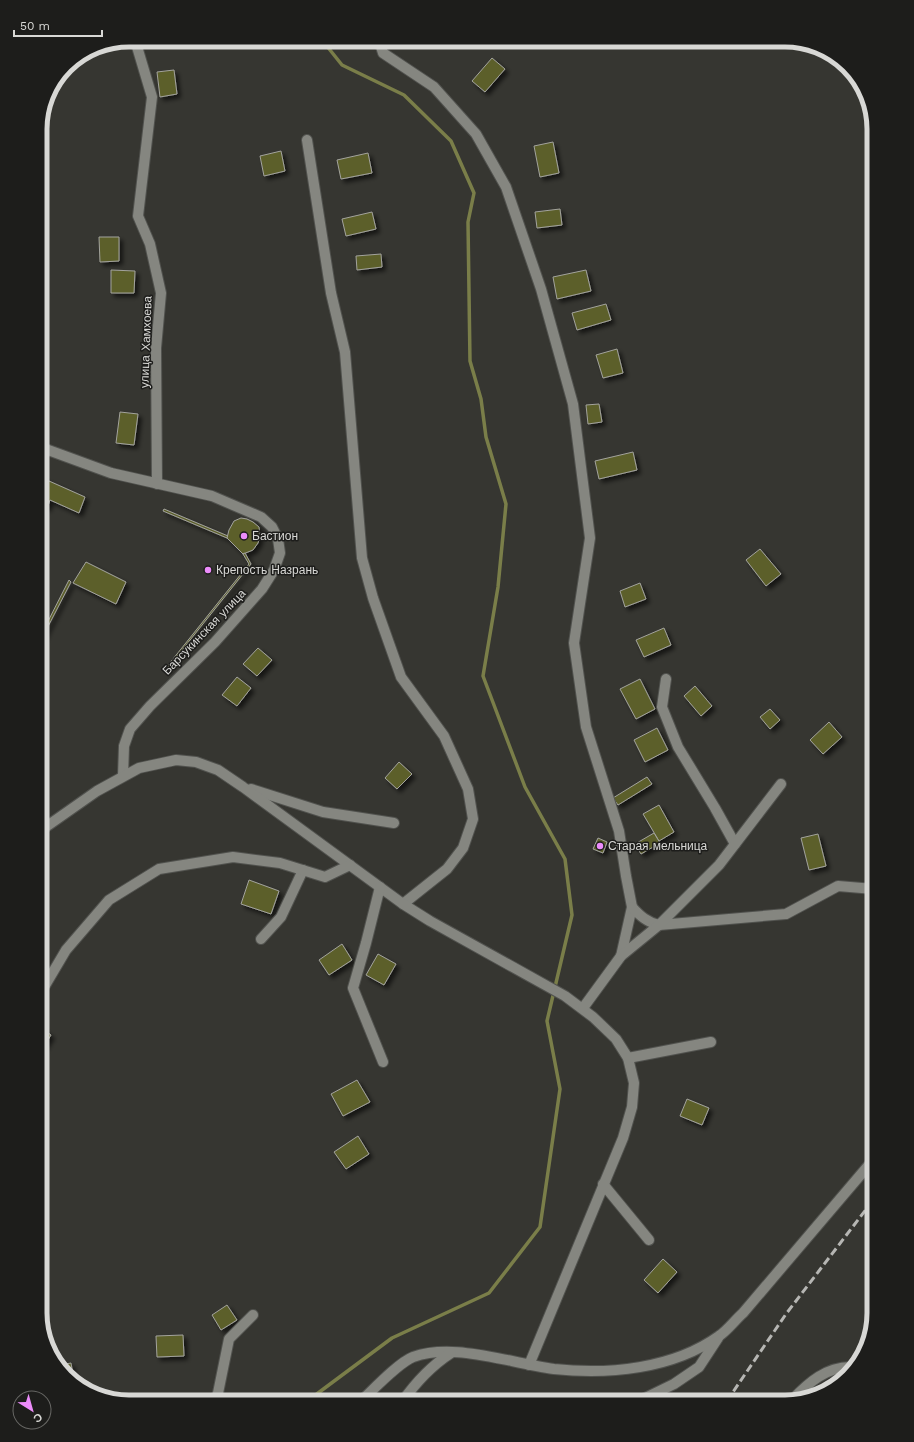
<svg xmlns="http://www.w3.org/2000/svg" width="914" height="1442" viewBox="0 0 914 1442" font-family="'Work Sans',sans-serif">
  <defs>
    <filter id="shadow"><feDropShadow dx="3.5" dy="3.5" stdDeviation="2" flood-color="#0009"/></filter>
  </defs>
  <rect width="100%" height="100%" fill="#363631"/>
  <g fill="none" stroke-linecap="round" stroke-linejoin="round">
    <path stroke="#7a7e49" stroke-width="3.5" d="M 306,1402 L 392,1338 L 489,1293 L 540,1227 L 560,1089 L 547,1021 L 572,915 L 565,859 L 525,787 L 483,676 L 498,587 L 506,504 L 486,437 L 481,399 L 470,361 L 468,222 L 474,193 L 451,141 L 404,95 L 342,65 L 322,40"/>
  </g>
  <g fill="#5b5f2a" stroke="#a3a39d" filter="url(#shadow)">
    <path d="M 492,58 L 505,69 L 485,92 L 472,81 Z"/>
    <path d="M 174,70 L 177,94 L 160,97 L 157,72 Z"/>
    <path d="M 553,142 L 559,173 L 540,177 L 534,146 Z"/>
    <path d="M 281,151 L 285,171 L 264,176 L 260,156 Z"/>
    <path d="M 368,153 L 372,173 L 341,179 L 337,160 Z"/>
    <path d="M 560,209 L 562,225 L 537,228 L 535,212 Z"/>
    <path d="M 372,212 L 376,229 L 346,236 L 342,219 Z"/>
    <path d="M 99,237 L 119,237 L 119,261 L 100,262 Z"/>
    <path d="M 381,254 L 382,267 L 357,270 L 356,256 Z"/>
    <path d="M 111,270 L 135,271 L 134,293 L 111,293 Z"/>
    <path d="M 586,270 L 591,291 L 557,299 L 553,277 Z"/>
    <path d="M 606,304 L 611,320 L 577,330 L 572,313 Z"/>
    <path d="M 617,349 L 623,373 L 603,378 L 596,355 Z"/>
    <path d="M 599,404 L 602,422 L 588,424 L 586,405 Z"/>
    <path d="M 120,412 L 138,414 L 134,445 L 116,443 Z"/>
    <path d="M 633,452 L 637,470 L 599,479 L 595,461 Z"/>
    <path d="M 40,477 L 85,497 L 79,513 L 50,500 L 47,508 L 40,505 Z"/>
    <path d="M 164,509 L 228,536 L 227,538 L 163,511 Z"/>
    <path d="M 241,518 L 247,519 L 253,522 L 259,527 L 260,536 L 258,543 L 253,550 L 243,554 L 227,538 L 229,530 L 234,521 Z"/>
    <path d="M 760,549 L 781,574 L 766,586 L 746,560 Z"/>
    <path d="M 245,553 L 251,564 L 166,670 L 165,669 L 249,564 L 243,554 Z"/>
    <path d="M 86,562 L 126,582 L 116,604 L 73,583 Z"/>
    <path d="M 69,580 L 71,582 L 40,642 L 40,637 Z"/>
    <path d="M 640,583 L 646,599 L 625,607 L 620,591 Z"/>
    <path d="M 664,628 L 671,645 L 644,657 L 636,640 Z"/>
    <path d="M 258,648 L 272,660 L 257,676 L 243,664 Z"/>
    <path d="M 237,677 L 251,688 L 237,706 L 222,695 Z"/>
    <path d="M 640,679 L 655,709 L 636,719 L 620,689 Z"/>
    <path d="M 695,686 L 712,706 L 701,716 L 684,696 Z"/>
    <path d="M 770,709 L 780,720 L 770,729 L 760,717 Z"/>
    <path d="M 829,722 L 842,737 L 823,754 L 810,740 Z"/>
    <path d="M 657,728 L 668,750 L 645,762 L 634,740 Z"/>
    <path d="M 399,762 L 412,774 L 397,789 L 385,778 Z"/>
    <path d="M 647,777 L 652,784 L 618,805 L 613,798 Z"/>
    <path d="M 659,805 L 674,832 L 659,841 L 643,814 Z"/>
    <path d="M 654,833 L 660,843 L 641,854 L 635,844 Z"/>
    <path d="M 818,834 L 826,866 L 809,870 L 801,838 Z"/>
    <path d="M 598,838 L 607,842 L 603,853 L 593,849 Z"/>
    <path d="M 249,880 L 279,891 L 271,914 L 241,904 Z"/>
    <path d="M 342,944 L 352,960 L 329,975 L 319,960 Z"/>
    <path d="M 378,954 L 396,964 L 384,985 L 366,975 Z"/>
    <path d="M 40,1027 L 51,1035 L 42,1049 L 40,1048 Z"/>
    <path d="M 357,1080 L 370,1102 L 343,1116 L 331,1094 Z"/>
    <path d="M 687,1099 L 709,1108 L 702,1125 L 680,1116 Z"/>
    <path d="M 358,1136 L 369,1154 L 346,1169 L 334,1152 Z"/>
    <path d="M 663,1259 L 677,1272 L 658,1293 L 644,1280 Z"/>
    <path d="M 227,1305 L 237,1320 L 221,1330 L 212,1315 Z"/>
    <path d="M 183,1335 L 184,1356 L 157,1357 L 156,1336 Z"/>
    <path d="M 71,1363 L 74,1381 L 60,1365 Z"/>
  </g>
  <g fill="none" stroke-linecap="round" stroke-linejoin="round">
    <defs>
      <g id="minor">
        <path d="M 135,40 L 152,97 L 138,216 L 150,244 L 161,293 L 156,348 L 157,484"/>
        <path d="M 379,40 L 383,53 L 434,87 L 476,134 L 506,187 L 541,289 L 573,404 L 590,538 L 574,643 L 586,727 L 619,831 L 626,876 L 632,907 L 621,956"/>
        <path d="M 307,140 L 331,293 L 345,352 L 362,558 L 373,598 L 401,677 L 444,736 L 468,789 L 473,819 L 463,848 L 447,869 L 403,904"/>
        <path d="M 40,447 L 111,473 L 212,496 L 261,517 L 272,527 L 278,539 L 280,553 L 274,570 L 262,589 L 215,642 L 150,706 L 130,729 L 124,746 L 123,776"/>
        <path d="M 666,679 L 662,707 L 678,747 L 715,808 L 735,844"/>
        <path d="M 251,789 L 323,812 L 394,823"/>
        <path d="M 40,831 L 97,791 L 139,768 L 176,760 L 196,762 L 218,770 L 243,787 L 403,904 L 430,921 L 565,996 L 593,1017 L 616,1039 L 628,1058 L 634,1083 L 632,1107 L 623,1138 L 529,1365"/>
        <path d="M 380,887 L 366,943 L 353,988 L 383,1062"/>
        <path d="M 632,907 C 640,916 647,922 659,925 L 786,914 L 838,886 L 874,889"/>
        <path d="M 261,939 L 281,917 L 303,870"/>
        <path d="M 40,994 L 66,950 L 109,900 L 159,869 L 233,857 L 280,863 L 325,877 L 350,865"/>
        <path d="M 583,1008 L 621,956 L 659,925 L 719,865 L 781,784"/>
        <path d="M 628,1058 L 711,1042"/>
        <path d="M 603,1184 L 649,1240"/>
        <path d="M 792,1400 C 808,1383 827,1366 852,1367"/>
        <path d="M 214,1402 L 218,1393 L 229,1339 L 253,1315"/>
        <path d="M 360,1402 C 373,1390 398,1363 413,1357 C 444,1346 481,1355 512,1361 C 526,1364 540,1367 554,1369 C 608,1375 673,1369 719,1336 C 728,1330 735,1320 743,1313 L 874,1159"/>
        <path d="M 402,1402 C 416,1382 431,1366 451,1353"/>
        <path d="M 637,1402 L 674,1384 L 699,1367 L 718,1338"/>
      </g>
    </defs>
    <use href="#minor" stroke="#51524e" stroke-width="12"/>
    <use href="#minor" stroke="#858680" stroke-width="10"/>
    <path stroke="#b6b6b3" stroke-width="3" stroke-dasharray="8 4" stroke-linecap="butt" d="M 728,1402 L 733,1392 L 786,1314 L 874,1199"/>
  </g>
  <g fill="#ec8cfa" stroke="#1d1d1b" stroke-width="1.5">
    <circle cx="244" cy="536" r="4"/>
    <circle cx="208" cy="570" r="4"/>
    <circle cx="600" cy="846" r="4"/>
  </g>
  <g text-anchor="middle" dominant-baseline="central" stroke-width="3" stroke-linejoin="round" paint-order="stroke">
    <g font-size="12" fill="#d8d8d5" stroke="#1d1d1b">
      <text transform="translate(146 342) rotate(-88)">улица Хамхоева</text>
      <text transform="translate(204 632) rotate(-46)">Барсукинская улица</text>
    </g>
    <g font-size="12" fill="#d8d8d5" stroke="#1d1d1b" text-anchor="start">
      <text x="252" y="536">Бастион</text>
      <text x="216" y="570">Крепость Назрань</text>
      <text x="608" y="846">Старая мельница</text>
    </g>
  </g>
  <path d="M0 0H914V1442H0ZM129 47H785A82 82 0 0 1 867 129V1313A82 82 0 0 1 785 1395H129A82 82 0 0 1 47 1313V129A82 82 0 0 1 129 47Z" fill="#1d1d1b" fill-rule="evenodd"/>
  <path fill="none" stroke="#d8d8d5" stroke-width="5" d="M129 47H785A82 82 0 0 1 867 129V1313A82 82 0 0 1 785 1395H129A82 82 0 0 1 47 1313V129A82 82 0 0 1 129 47Z"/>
  <g transform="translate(32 1410) rotate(143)"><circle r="19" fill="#1d1d1b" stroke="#686865"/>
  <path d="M0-3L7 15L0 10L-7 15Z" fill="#ec8cfa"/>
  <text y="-6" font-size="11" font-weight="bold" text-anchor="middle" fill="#d8d8d5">С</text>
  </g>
  <path d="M14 30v6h88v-6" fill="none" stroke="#d8d8d5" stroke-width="2"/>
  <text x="20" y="30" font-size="12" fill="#d8d8d5" stroke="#1d1d1b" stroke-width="3" paint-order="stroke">50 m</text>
</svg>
